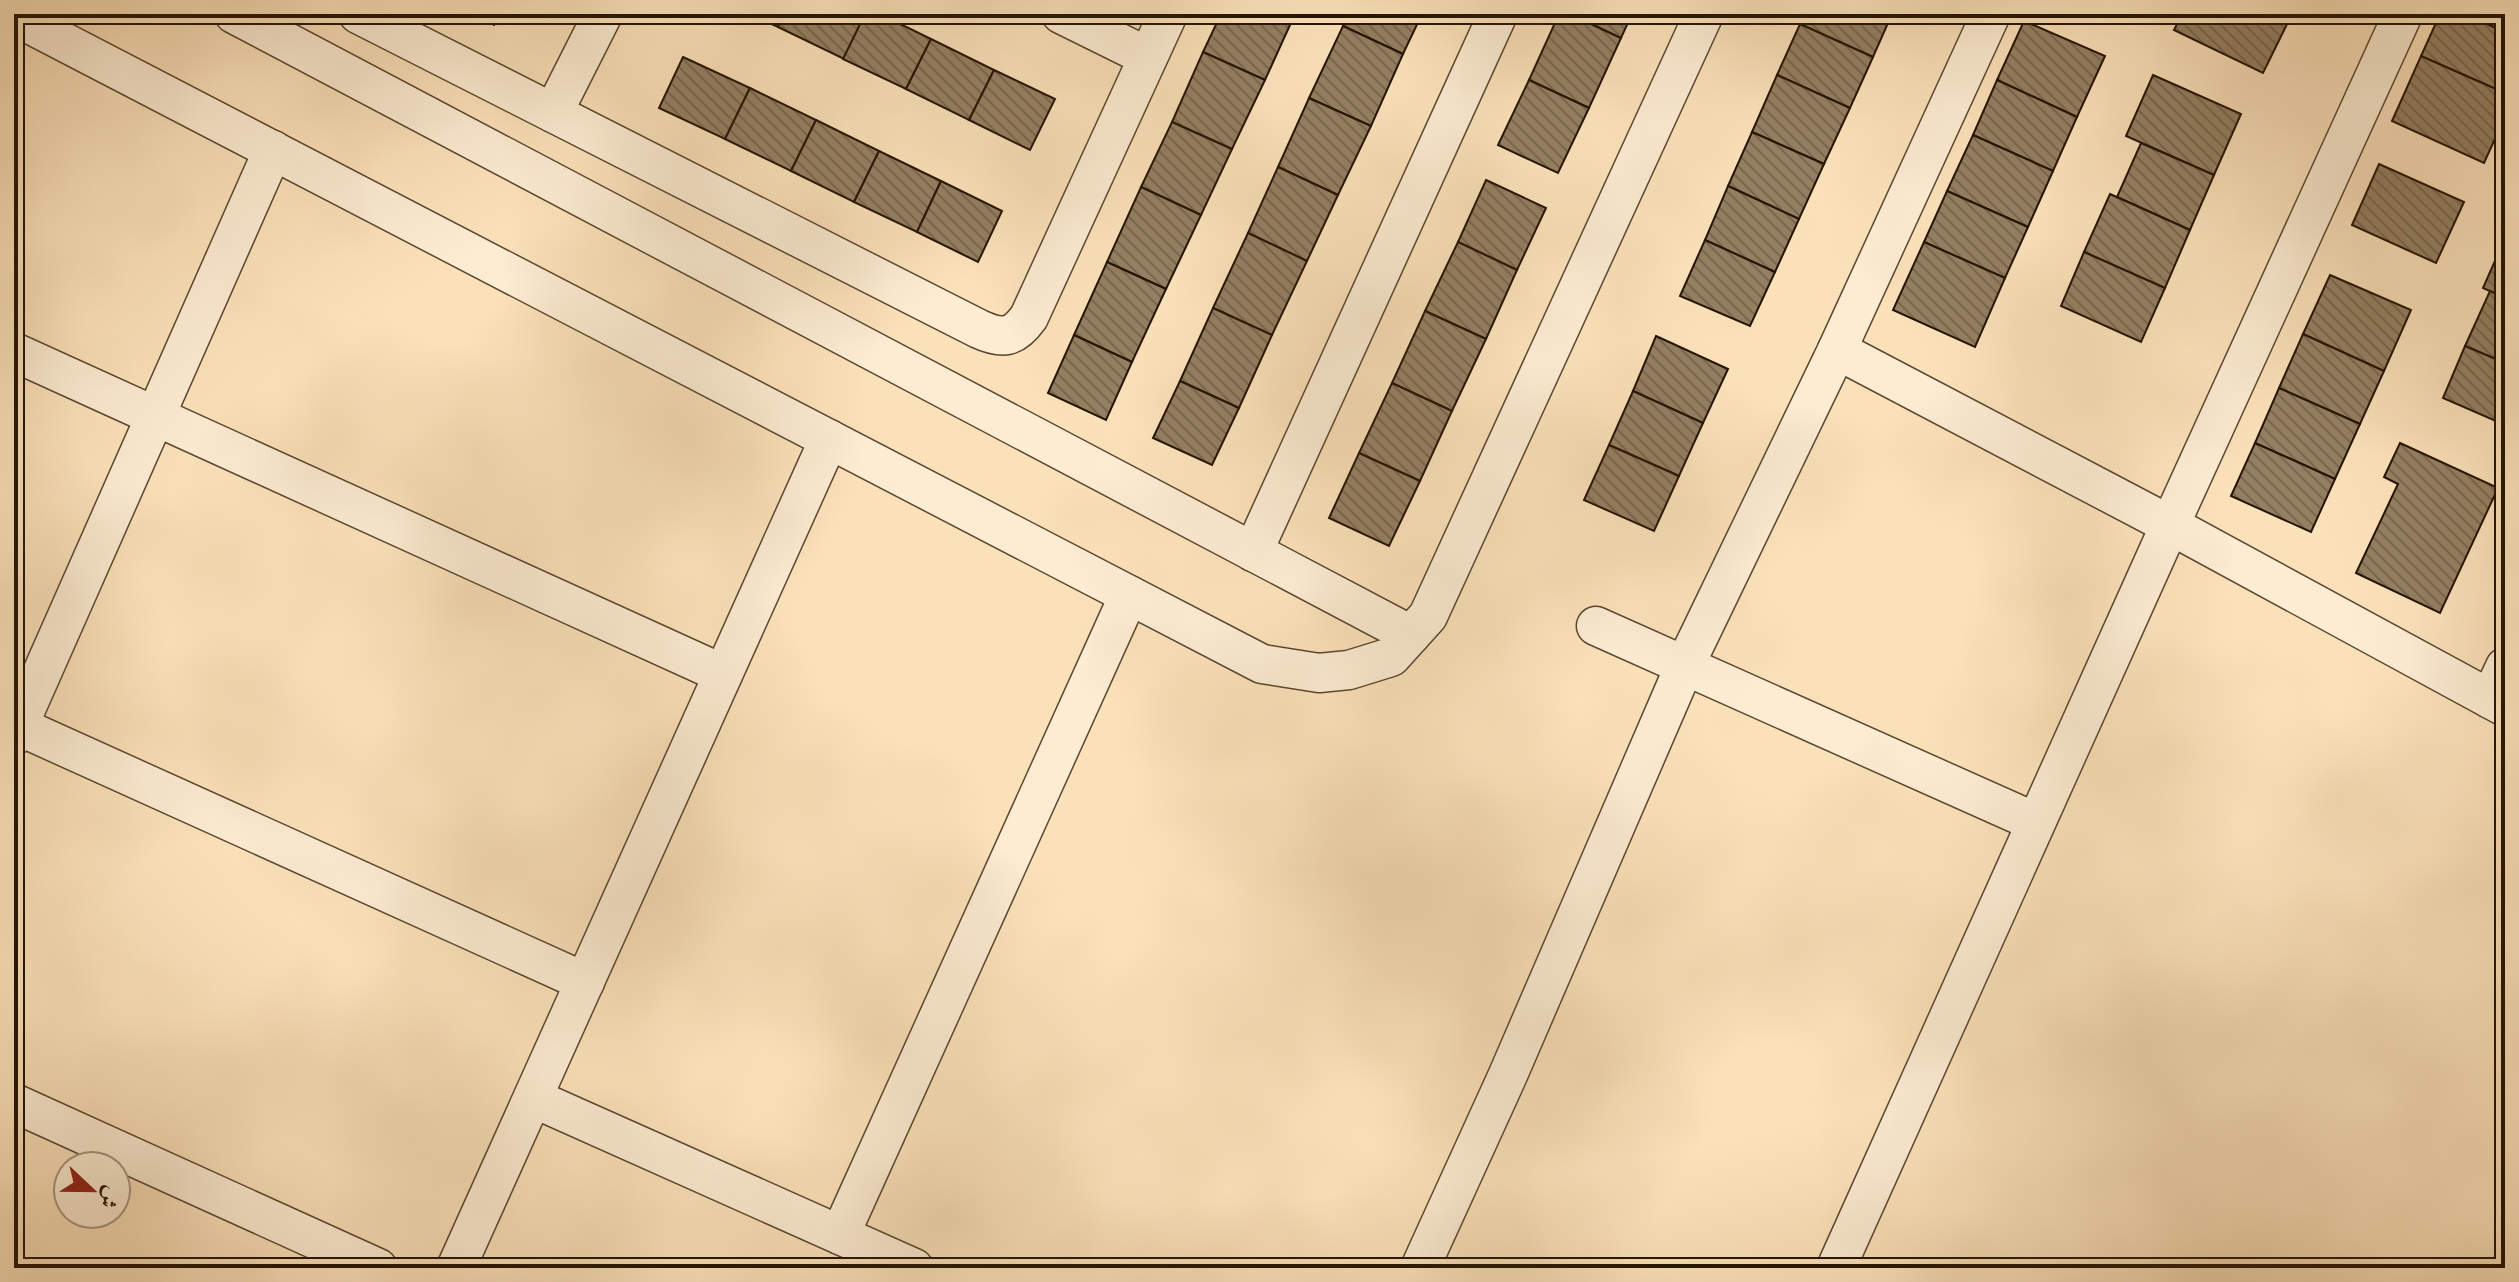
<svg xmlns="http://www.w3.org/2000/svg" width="2519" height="1282" viewBox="0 0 2519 1282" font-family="Alegreya,Amiri,serif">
  <defs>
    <pattern id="building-back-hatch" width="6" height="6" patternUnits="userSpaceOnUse" patternTransform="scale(2)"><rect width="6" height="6" fill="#947f62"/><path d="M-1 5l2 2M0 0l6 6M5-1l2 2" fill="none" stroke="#79674f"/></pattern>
  </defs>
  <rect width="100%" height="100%" fill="#fbe1ba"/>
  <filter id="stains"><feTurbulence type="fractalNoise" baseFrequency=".0025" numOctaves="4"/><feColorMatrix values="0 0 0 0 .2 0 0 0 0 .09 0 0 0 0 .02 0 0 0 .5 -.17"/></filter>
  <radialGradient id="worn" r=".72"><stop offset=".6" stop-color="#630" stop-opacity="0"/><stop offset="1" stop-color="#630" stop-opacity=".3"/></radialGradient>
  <g fill="url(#building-back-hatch)" stroke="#241402" stroke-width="2">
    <path d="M 471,14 L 499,14 L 494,25 Z"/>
    <path d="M 749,14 L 784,14 L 778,27 Z"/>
    <path d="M 784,14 L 865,14 L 844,59 L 778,27 Z"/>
    <path d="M 865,14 L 880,14 L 931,39 L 906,89 L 843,59 Z"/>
    <path d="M 1221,14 L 1295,14 L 1265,80 L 1203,52 Z"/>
    <path d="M 1349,14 L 1422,14 L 1403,54 L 1343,26 Z"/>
    <path d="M 1559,14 L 1570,14 L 1621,38 L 1589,108 L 1529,80 Z"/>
    <path d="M 1570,14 L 1632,14 L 1621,38 Z"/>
    <path d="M 1805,14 L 1892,14 L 1873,57 L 1800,24 Z"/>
    <path d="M 2182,14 L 2287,14 L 2291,16 L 2263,73 L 2174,30 Z"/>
    <path d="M 2440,14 L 2465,14 L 2505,32 L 2505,85 L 2502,92 L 2421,56 Z"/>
    <path d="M 2465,14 L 2505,14 L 2505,32 Z"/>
    <path d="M 2024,21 L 2105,56 L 2077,117 L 1997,80 Z"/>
    <path d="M 1800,24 L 1873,57 L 1850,108 L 1777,75 Z"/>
    <path d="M 1343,26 L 1403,54 L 1371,126 L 1309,98 Z"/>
    <path d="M 931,39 L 994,70 L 969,120 L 906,89 Z"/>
    <path d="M 1203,52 L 1265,80 L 1232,149 L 1172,122 Z"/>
    <path d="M 2421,56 L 2505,93 L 2505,117 L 2484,163 L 2392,121 Z"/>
    <path d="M 683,57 L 750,88 L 725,139 L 659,108 Z"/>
    <path d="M 994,70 L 1055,99 L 1030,150 L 969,120 Z"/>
    <path d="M 1777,75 L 1850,108 L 1824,164 L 1752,132 Z"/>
    <path d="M 2153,75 L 2241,114 L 2214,175 L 2126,136 Z"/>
    <path d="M 1529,80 L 1589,108 L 1558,173 L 1498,145 Z"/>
    <path d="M 1997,80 L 2077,117 L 2053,171 L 1973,135 Z"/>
    <path d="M 750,88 L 816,120 L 791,171 L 725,139 Z"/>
    <path d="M 1309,98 L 1371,126 L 1338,195 L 1278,167 Z"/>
    <path d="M 816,120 L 879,151 L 854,202 L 791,171 Z"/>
    <path d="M 1172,122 L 1232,149 L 1201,215 L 1141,187 Z"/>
    <path d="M 1752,132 L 1824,164 L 1799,219 L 1728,186 Z"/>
    <path d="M 1973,135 L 2053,171 L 2028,227 L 1947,191 Z"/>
    <path d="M 2141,143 L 2214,175 L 2190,230 L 2117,197 Z"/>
    <path d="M 879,151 L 941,181 L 917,232 L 854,202 Z"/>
    <path d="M 2379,164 L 2464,202 L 2436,263 L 2352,225 Z"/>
    <path d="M 1278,167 L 1338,195 L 1307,261 L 1248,233 Z"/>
    <path d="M 1486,180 L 1546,208 L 1517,270 L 1458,242 Z"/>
    <path d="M 941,181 L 1002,211 L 978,262 L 917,232 Z"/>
    <path d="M 1728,186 L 1799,219 L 1775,272 L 1705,240 Z"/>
    <path d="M 1141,187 L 1201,215 L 1166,289 L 1107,262 Z"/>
    <path d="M 1947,191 L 2028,227 L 2005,278 L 1924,242 Z"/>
    <path d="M 2110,194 L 2190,230 L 2165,288 L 2084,252 Z"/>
    <path d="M 1248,233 L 1307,261 L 1272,335 L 1213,308 Z"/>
    <path d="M 2505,238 L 2505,298 L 2483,288 Z"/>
    <path d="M 1705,240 L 1775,272 L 1750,326 L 1680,296 Z"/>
    <path d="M 1458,242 L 1517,270 L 1486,339 L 1425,311 Z"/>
    <path d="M 1924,242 L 2005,278 L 1975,347 L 1893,310 Z"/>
    <path d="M 2084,252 L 2165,288 L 2141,342 L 2061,306 Z"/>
    <path d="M 1107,262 L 1166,289 L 1132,362 L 1074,335 Z"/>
    <path d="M 2330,275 L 2411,310 L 2384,371 L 2303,334 Z"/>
    <path d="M 2490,291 L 2505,298 L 2505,363 L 2465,346 Z"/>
    <path d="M 1213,308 L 1272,335 L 1239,408 L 1180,381 Z"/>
    <path d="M 1425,311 L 1486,339 L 1452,411 L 1392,383 Z"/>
    <path d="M 2303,334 L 2384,371 L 2360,424 L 2279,388 Z"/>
    <path d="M 1074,335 L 1132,362 L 1106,420 L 1048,393 Z"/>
    <path d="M 1656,336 L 1728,369 L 1703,423 L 1633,391 Z"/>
    <path d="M 2465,346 L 2505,363 L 2505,425 L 2443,398 Z"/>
    <path d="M 1180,381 L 1239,408 L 1212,465 L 1153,438 Z"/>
    <path d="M 1392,383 L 1452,411 L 1420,481 L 1359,453 Z"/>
    <path d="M 2279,388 L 2360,424 L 2335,479 L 2255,443 Z"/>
    <path d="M 1633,391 L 1703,423 L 1679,476 L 1609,445 Z"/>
    <path d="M 2255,443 L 2335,479 L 2311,532 L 2231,496 Z"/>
    <path d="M 2400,443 L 2498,488 L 2440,613 L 2356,573 L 2398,484 L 2384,477 Z"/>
    <path d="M 1609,445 L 1679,476 L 1654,531 L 1584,500 Z"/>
    <path d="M 1359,453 L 1420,481 L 1389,546 L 1329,518 Z"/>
  </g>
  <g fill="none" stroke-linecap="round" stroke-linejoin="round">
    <defs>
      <g id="minor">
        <path d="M 234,14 L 1411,635"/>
        <path d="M 358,14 L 979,329 C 1003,340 1014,338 1029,317 L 1168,14"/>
        <path d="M 1061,14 L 1148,57"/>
        <path d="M 14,16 L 1262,664 L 1319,673 L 1349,670 L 1391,657 L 1428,616 L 1704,14"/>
        <path d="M 553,113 L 603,14"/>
        <path d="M 1837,350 L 2170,525 L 2505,707"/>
        <path d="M 14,352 L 723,674"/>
        <path d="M 1253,552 L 1498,14"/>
        <path d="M 1596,626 L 2035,822"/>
        <path d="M 2490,699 L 2505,667"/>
        <path d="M 14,724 L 585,982"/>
        <path d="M 14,736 L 273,150"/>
        <path d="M 533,1098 L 914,1268"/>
        <path d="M 14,1103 L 378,1268"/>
        <path d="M 840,1235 L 1129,595"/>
        <path d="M 456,1268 L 829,439"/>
        <path d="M 1420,1268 L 1507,1077 L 1685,665 L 1837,350 L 1991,14"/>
        <path d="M 1836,1268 L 2170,525 L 2403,14"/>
      </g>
    </defs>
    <use href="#minor" stroke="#5a4730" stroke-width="41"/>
    <use href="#minor" stroke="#fcecd2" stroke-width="38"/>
  </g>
  <rect width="2519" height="1282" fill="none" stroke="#fbe1ba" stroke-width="48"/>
  <rect x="16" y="16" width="2487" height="1250" fill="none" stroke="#241402" stroke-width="4"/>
  <rect x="24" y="24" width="2471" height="1234" fill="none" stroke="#241402" stroke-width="2"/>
  <g transform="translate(92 1190) rotate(112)"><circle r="38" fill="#fcecd2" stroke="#a6967f" stroke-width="2"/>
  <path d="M0-6L14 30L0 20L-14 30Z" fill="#8f2418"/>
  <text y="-12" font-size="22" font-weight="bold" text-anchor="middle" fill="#241402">ش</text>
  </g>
  <rect width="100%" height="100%" filter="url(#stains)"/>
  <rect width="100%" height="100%" fill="url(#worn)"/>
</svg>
